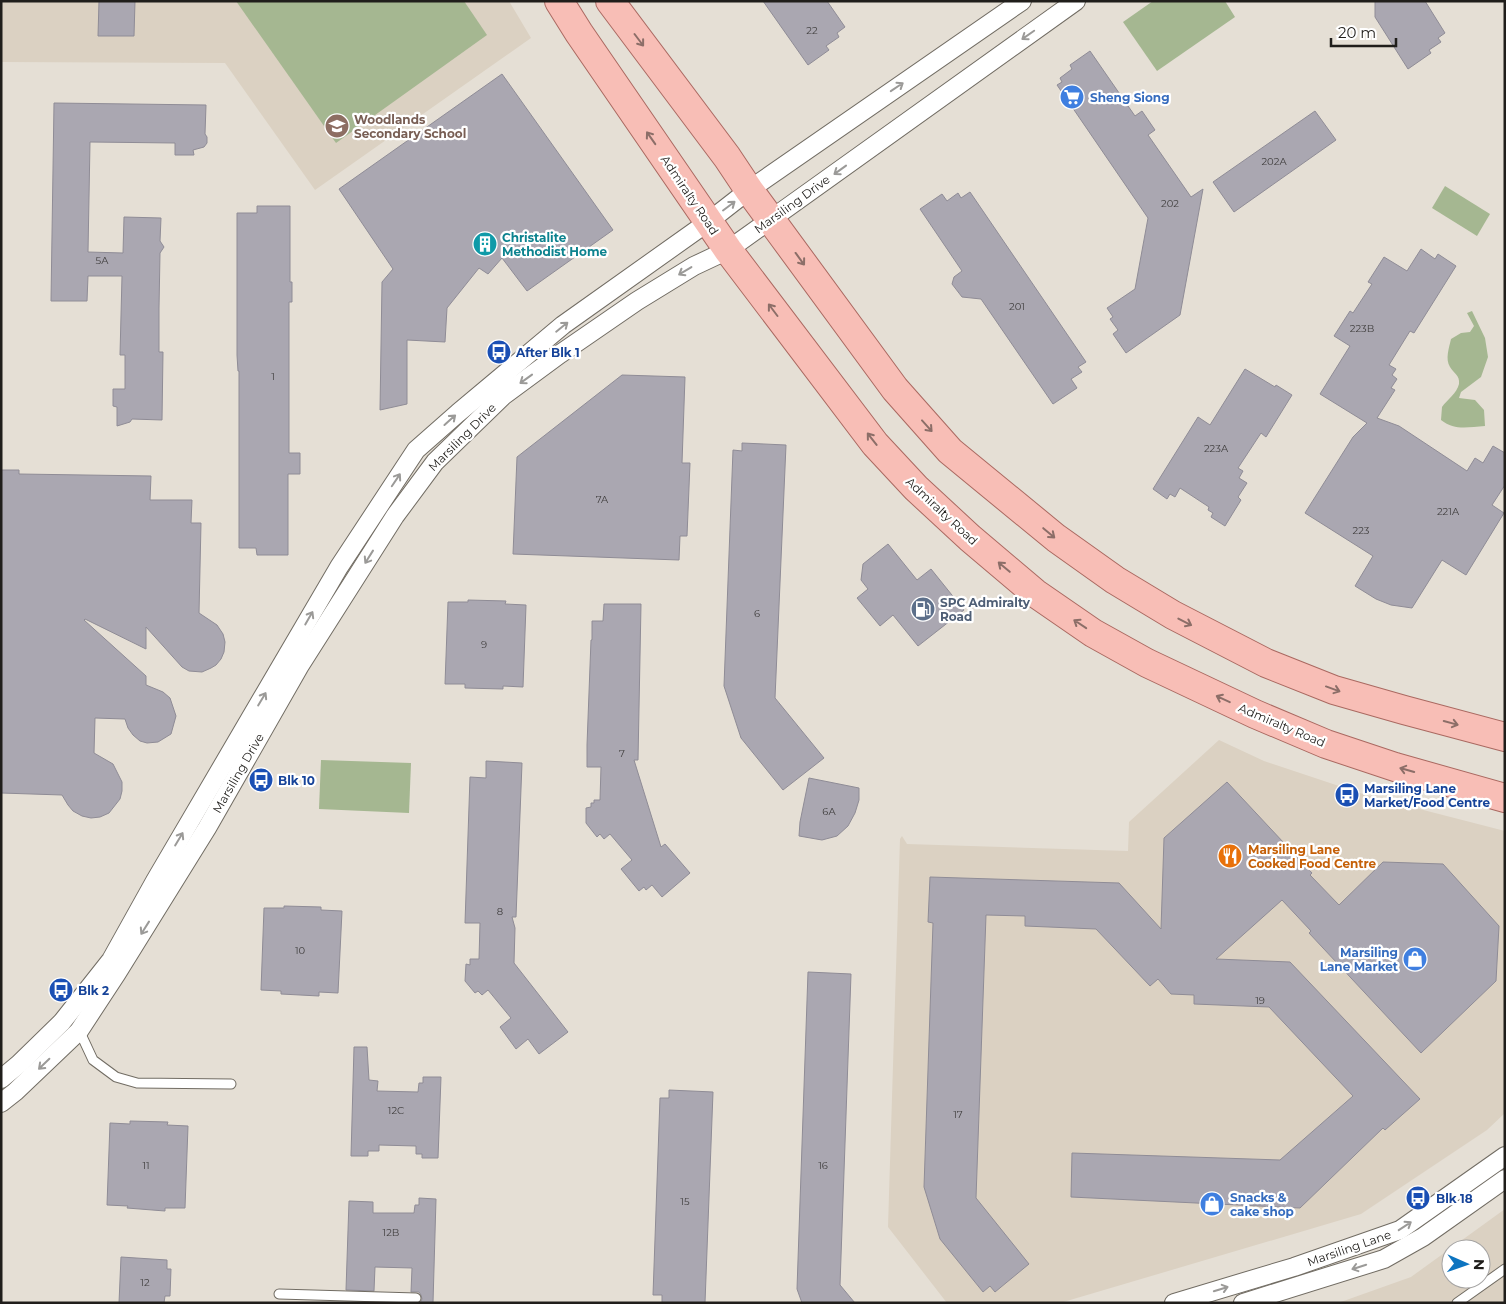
<svg xmlns="http://www.w3.org/2000/svg" width="1506" height="1304" viewBox="0 0 1506 1304" font-family="Montserrat,sans-serif">
  <rect width="100%" height="100%" fill="#e5dfd5"/>
  <g fill="#dbd1c2" fill-rule="evenodd">
    <path d="M 1,1 L 509,1 L 531,38 L 315,190 L 225,63 L 1,62 Z"/>
    <path d="M 1219,740 L 1264,761 L 1369,796 L 1505,831 L 1505,1113 L 1487,1130 L 1361,1214 L 1060,1303 L 947,1303 L 888,1227 L 900,839 L 902,836 L 907,844 L 1128,851 L 1129,822 Z"/>
    <path d="M 1505,1209 L 1505,1303 L 1338,1303 L 1411,1277 ZM 1451,1249 L 1481,1249 L 1481,1279 L 1451,1279 Z"/>
  </g>
  <g fill="#a5b791">
    <path d="M 236,1 L 464,1 L 487,35 L 336,143 Z"/>
    <path d="M 1153,1 L 1225,1 L 1235,17 L 1157,71 L 1123,22 Z"/>
    <path d="M 1445,186 L 1490,214 L 1477,236 L 1432,208 Z"/>
    <path d="M 1472,311 L 1485,338 L 1488,357 L 1481,377 L 1461,392 L 1459,398 L 1475,400 L 1484,410 L 1485,426 C 1468,427 1455,431 1441,420 L 1442,407 C 1447,400 1457,393 1459,384 C 1460,375 1454,374 1450,367 C 1445,359 1449,348 1451,339 L 1461,333 L 1470,332 L 1474,326 L 1467,313 Z"/>
    <path d="M 321,760 L 411,763 L 409,813 L 319,809 Z"/>
  </g>
  <g fill="#aaa7b1" stroke="#8f8c96">
    <path d="M 99,1 L 135,1 L 134,36 L 98,36 Z"/>
    <path d="M 763,1 L 827,1 L 845,27 L 837,33 L 839,37 L 826,46 L 829,50 L 808,65 Z"/>
    <path d="M 1375,1 L 1425,1 L 1445,33 L 1438,38 L 1441,42 L 1429,50 L 1431,53 L 1408,69 L 1375,17 Z"/>
    <path d="M 1090,51 L 1135,116 L 1142,111 L 1155,130 L 1148,135 L 1191,197 L 1203,189 L 1180,315 L 1126,353 L 1113,334 L 1118,330 L 1110,319 L 1113,317 L 1107,308 L 1135,289 L 1148,218 L 1057,85 L 1062,82 L 1060,78 L 1072,69 L 1070,65 Z"/>
    <path d="M 502,74 L 613,230 L 527,291 L 502,258 L 488,274 L 479,268 L 447,308 L 445,342 L 407,340 L 407,404 L 380,410 L 382,282 L 393,269 L 339,189 Z"/>
    <path d="M 54,103 L 206,105 L 205,134 L 207,137 L 207,143 L 204,147 L 193,150 L 194,155 L 175,155 L 175,143 L 90,142 L 88,252 L 123,253 L 124,217 L 161,218 L 160,241 L 164,247 L 160,253 L 159,308 L 159,352 L 163,352 L 162,420 L 132,419 L 130,422 L 117,426 L 117,407 L 113,406 L 113,389 L 125,389 L 125,355 L 120,355 L 122,276 L 88,276 L 87,301 L 51,301 Z"/>
    <path d="M 1315,111 L 1336,140 L 1234,212 L 1213,182 Z"/>
    <path d="M 970,192 L 1086,362 L 1078,367 L 1082,372 L 1071,379 L 1077,388 L 1053,404 L 981,299 L 962,297 L 952,284 L 954,277 L 962,271 L 920,209 L 942,194 L 947,201 L 958,193 L 961,198 Z"/>
    <path d="M 257,206 L 290,206 L 290,282 L 292,282 L 292,302 L 289,302 L 289,453 L 300,453 L 300,474 L 288,474 L 288,555 L 257,555 L 256,548 L 239,548 L 239,371 L 238,371 L 237,355 L 237,213 L 257,213 Z"/>
    <path d="M 1421,249 L 1435,259 L 1438,254 L 1456,266 L 1414,333 L 1410,331 L 1389,365 L 1396,369 L 1392,375 L 1397,379 L 1391,388 L 1395,390 L 1377,418 L 1399,426 L 1467,471 L 1475,458 L 1483,463 L 1493,446 L 1505,453 L 1505,485 L 1492,505 L 1504,513 L 1466,575 L 1442,560 L 1412,608 L 1391,605 L 1376,599 L 1355,586 L 1373,556 L 1305,513 L 1353,437 L 1367,423 L 1320,394 L 1350,346 L 1334,336 L 1350,311 L 1353,313 L 1372,284 L 1368,282 L 1384,257 L 1407,271 Z"/>
    <path d="M 1245,369 L 1275,387 L 1276,385 L 1292,395 L 1266,437 L 1261,433 L 1238,468 L 1243,471 L 1239,478 L 1247,483 L 1238,497 L 1241,500 L 1225,526 L 1211,517 L 1213,513 L 1208,510 L 1209,507 L 1180,488 L 1175,497 L 1170,494 L 1167,499 L 1153,489 L 1198,417 L 1210,425 Z"/>
    <path d="M 622,375 L 685,377 L 682,463 L 690,463 L 687,536 L 680,536 L 679,560 L 513,554 L 517,457 Z"/>
    <path d="M 742,443 L 786,445 L 775,698 L 824,758 L 783,790 L 741,738 L 724,686 L 733,450 L 742,451 Z"/>
    <path d="M 1,470 L 19,470 L 19,474 L 151,476 L 150,500 L 192,500 L 191,523 L 201,523 L 199,613 L 217,625 L 223,634 L 225,642 L 224,652 L 221,659 L 216,665 L 211,668 L 202,672 L 189,671 L 182,667 L 146,627 L 146,649 L 85,619 L 84,620 L 146,676 L 146,685 L 163,692 L 170,698 L 176,716 L 171,734 L 158,742 L 147,743 L 140,741 L 133,735 L 128,728 L 125,719 L 95,718 L 94,753 L 113,764 L 122,782 L 122,791 L 120,799 L 109,813 L 100,817 L 91,818 L 82,816 L 73,811 L 68,805 L 62,795 L 1,793 Z"/>
    <path d="M 888,544 L 917,580 L 931,569 L 964,610 L 918,646 L 893,615 L 880,626 L 857,598 L 868,589 L 861,580 L 863,564 Z"/>
    <path d="M 468,600 L 506,601 L 505,604 L 526,605 L 523,687 L 503,686 L 503,689 L 465,688 L 465,684 L 445,684 L 448,602 L 468,602 Z"/>
    <path d="M 604,604 L 641,604 L 638,760 L 634,760 L 661,847 L 665,844 L 690,873 L 662,897 L 652,885 L 646,890 L 644,887 L 639,891 L 621,869 L 632,860 L 610,834 L 604,839 L 600,834 L 597,837 L 586,823 L 586,808 L 591,807 L 591,803 L 594,803 L 594,800 L 600,800 L 601,767 L 587,767 L 587,745 L 591,640 L 592,640 L 592,621 L 603,621 Z"/>
    <path d="M 486,761 L 522,763 L 516,917 L 512,917 L 515,928 L 514,963 L 568,1032 L 539,1054 L 528,1039 L 516,1049 L 500,1027 L 511,1018 L 488,990 L 482,995 L 478,991 L 475,993 L 465,981 L 466,964 L 470,965 L 470,959 L 479,959 L 480,923 L 465,923 L 470,777 L 486,778 Z"/>
    <path d="M 809,778 L 859,788 L 859,800 L 855,813 L 848,826 L 837,836 L 822,840 L 799,836 L 800,822 Z"/>
    <path d="M 1227,782 L 1312,873 L 1310,875 L 1339,905 L 1383,862 L 1443,864 L 1499,926 L 1496,981 L 1421,1053 L 1309,933 L 1311,931 L 1282,900 L 1216,959 L 1290,962 L 1420,1099 L 1385,1130 L 1383,1128 L 1300,1208 L 1071,1197 L 1072,1153 L 1280,1160 L 1353,1096 L 1269,1007 L 1194,1004 L 1194,995 L 1171,994 L 1158,979 L 1150,986 L 1096,929 L 1025,926 L 1025,916 L 986,915 L 976,1198 L 1029,1264 L 995,1292 L 990,1286 L 983,1292 L 940,1239 L 924,1187 L 933,923 L 928,922 L 930,877 L 1119,883 L 1161,929 L 1164,838 Z"/>
    <path d="M 284,906 L 321,907 L 321,910 L 342,911 L 338,993 L 319,992 L 319,996 L 281,994 L 281,991 L 261,990 L 264,908 L 284,908 Z"/>
    <path d="M 808,972 L 851,974 L 840,1285 L 855,1303 L 802,1303 L 797,1289 Z"/>
    <path d="M 354,1047 L 367,1047 L 369,1080 L 378,1081 L 377,1091 L 418,1092 L 419,1083 L 423,1083 L 423,1077 L 441,1077 L 438,1158 L 422,1158 L 422,1154 L 416,1154 L 416,1146 L 379,1145 L 379,1151 L 368,1151 L 368,1156 L 351,1156 Z"/>
    <path d="M 669,1090 L 713,1092 L 705,1303 L 662,1303 L 662,1295 L 653,1295 L 660,1098 L 669,1098 Z"/>
    <path d="M 130,1121 L 168,1122 L 167,1125 L 188,1126 L 185,1208 L 165,1208 L 165,1211 L 127,1208 L 128,1206 L 107,1205 L 110,1123 L 130,1124 Z"/>
    <path d="M 419,1198 L 436,1199 L 433,1303 L 420,1303 L 422,1299 L 421,1295 L 419,1292 L 411,1292 L 412,1268 L 375,1267 L 374,1291 L 346,1290 L 349,1201 L 373,1202 L 373,1213 L 414,1213 L 415,1205 L 419,1205 Z"/>
    <path d="M 121,1257 L 167,1260 L 167,1269 L 171,1269 L 170,1296 L 165,1296 L 164,1303 L 119,1303 Z"/>
  </g>
  <g fill="none" stroke-linecap="round" stroke-linejoin="round">
    <defs>
      <g id="service">
        <path d="M 79,1030 L 93,1060 L 116,1077 L 137,1083 L 231,1084"/>
        <path d="M 279,1294 L 416,1298"/>
        <path d="M 1457,1303 L 1505,1269"/>
      </g>
      <g id="minor">
        <path d="M 1,1079 L 19,1064 L 62,1022 L 111,960 L 155,881 L 339,567 L 416,450 L 458,413 L 563,325 L 708,222 L 749,190 L 1022,1"/>
        <path d="M 1,1103 L 15,1092 L 79,1031 L 117,973 L 207,828 L 299,667 L 395,516 L 435,462 L 503,396 L 560,354 L 637,301 L 694,266 L 728,250 L 1076,1"/>
        <path d="M 1174,1303 L 1294,1267 L 1400,1230 L 1505,1156"/>
        <path d="M 1243,1303 L 1384,1259 L 1423,1237 L 1505,1179"/>
      </g>
      <g id="primary">
        <path d="M 559,1 L 579,33 L 728,250 L 875,444 L 916,488 L 970,538 L 1035,593 L 1093,633 L 1147,663 L 1255,714 L 1326,744 L 1395,767 L 1505,798"/>
        <path d="M 610,1 L 727,157 L 749,190 L 895,389 L 950,451 L 1056,538 L 1115,580 L 1173,615 L 1266,663 L 1334,690 L 1404,710 L 1505,737"/>
      </g>
    </defs>
    <use href="#service" stroke="#716c63" stroke-width="11"/>
    <use href="#minor" stroke="#716c63" stroke-width="20"/>
    <use href="#primary" stroke="#aa6961" stroke-width="30"/>
    <use href="#service" stroke="#fff" stroke-width="9"/>
    <use href="#minor" stroke="#fff" stroke-width="18"/>
    <use href="#primary" stroke="#f8beb6" stroke-width="28"/>
  </g>
  <defs><path id="oneway-shaft" d="M-6 0H5M1.5-3L5.5 0L1.5 3" fill="none" stroke-width="1.6" stroke-linecap="round" stroke-linejoin="round" transform="scale(1.25)"/></defs>
  <g stroke="#9b9a98">
    <use href="#oneway-shaft" transform="translate(1028 35) rotate(145)"/>
    <use href="#oneway-shaft" transform="translate(897 87) rotate(-34)"/>
    <use href="#oneway-shaft" transform="translate(840 170) rotate(144)"/>
    <use href="#oneway-shaft" transform="translate(729 206) rotate(-37)"/>
    <use href="#oneway-shaft" transform="translate(685 271) rotate(149)"/>
    <use href="#oneway-shaft" transform="translate(562 327) rotate(-39)"/>
    <use href="#oneway-shaft" transform="translate(526 379) rotate(144)"/>
    <use href="#oneway-shaft" transform="translate(450 420) rotate(-42)"/>
    <use href="#oneway-shaft" transform="translate(396 480) rotate(-56)"/>
    <use href="#oneway-shaft" transform="translate(369 557) rotate(122)"/>
    <use href="#oneway-shaft" transform="translate(309 618) rotate(-60)"/>
    <use href="#oneway-shaft" transform="translate(262 699) rotate(-59)"/>
    <use href="#oneway-shaft" transform="translate(179 839) rotate(-59)"/>
    <use href="#oneway-shaft" transform="translate(145 928) rotate(122)"/>
    <use href="#oneway-shaft" transform="translate(44 1064) rotate(136)"/>
    <use href="#oneway-shaft" transform="translate(1405 1226) rotate(-33)"/>
    <use href="#oneway-shaft" transform="translate(1359 1267) rotate(162)"/>
    <use href="#oneway-shaft" transform="translate(1221 1289) rotate(-17)"/>
  </g>
  <g stroke="#8c6e68">
    <use href="#oneway-shaft" transform="translate(639 40) rotate(53)"/>
    <use href="#oneway-shaft" transform="translate(651 138) rotate(-125)"/>
    <use href="#oneway-shaft" transform="translate(800 259) rotate(54)"/>
    <use href="#oneway-shaft" transform="translate(773 310) rotate(-127)"/>
    <use href="#oneway-shaft" transform="translate(927 426) rotate(48)"/>
    <use href="#oneway-shaft" transform="translate(872 439) rotate(-128)"/>
    <use href="#oneway-shaft" transform="translate(1049 533) rotate(40)"/>
    <use href="#oneway-shaft" transform="translate(1004 567) rotate(-140)"/>
    <use href="#oneway-shaft" transform="translate(1185 622) rotate(27)"/>
    <use href="#oneway-shaft" transform="translate(1080 624) rotate(-146)"/>
    <use href="#oneway-shaft" transform="translate(1333 689) rotate(20)"/>
    <use href="#oneway-shaft" transform="translate(1223 699) rotate(-155)"/>
    <use href="#oneway-shaft" transform="translate(1451 723) rotate(15)"/>
    <use href="#oneway-shaft" transform="translate(1407 770) rotate(-164)"/>
  </g>
  <defs>
    <symbol id="supermarket-disc" viewBox="-11 -11 22 22"><circle r="9.5" fill="#3f7fe0" stroke="#fff"/><path d="M-6-5.5h2.5l.6 2H6L4.5 2H-2.5L-4.4-4H-6ZM-1.5 3.2a1.3 1.3 0 1 0 .1 0ZM3 3.2a1.3 1.3 0 1 0 .1 0Z" fill="#fff"/></symbol>
    <symbol id="school-disc" viewBox="-11 -11 22 22"><circle r="9.5" fill="#8d6e63" stroke="#fff"/><path d="M0-5L7-2L0 1L-7-2ZM-4 1L0 2.5L4 1V4Q0 6-4 4Z" fill="#fff"/></symbol>
    <symbol id="building-disc" viewBox="-11 -11 22 22"><circle r="9.5" fill="#0f9aa8" stroke="#fff"/><path d="M-4-6H4V6H1V3H-1V6H-4ZM-2.5-4.3h1.7v1.8h-1.7ZM.8-4.3h1.7v1.8H.8ZM-2.5-1h1.7V.8h-1.7ZM.8-1h1.7V.8H.8Z" fill="#fff"/></symbol>
    <symbol id="bus-disc" viewBox="-11 -11 22 22"><circle r="9.5" fill="#1a4fb4" stroke="#fff"/><path d="M-5-6H5V4H4V6H2V4H-2V6H-4V4H-5ZM-3.5-4V0h7V-4ZM-3.5 1.2v1.5H-2V1.2ZM2 1.2v1.5H3.5V1.2Z" fill="#fff"/></symbol>
    <symbol id="fuel-disc" viewBox="-11 -11 22 22"><circle r="9.5" fill="#5c6f8a" stroke="#fff"/><path d="M-5.5-6h7V0h2V4h1.3V-2.5L3-4.5l.8-.8L6-3V5H2.5V1h-1V6h-7ZM-4.2-4.7v3.2H.2V-4.7Z" fill="#fff"/></symbol>
    <symbol id="restaurant-disc" viewBox="-11 -11 22 22"><circle r="9.5" fill="#e8710a" stroke="#fff"/><path d="M-5-6h1v4h1v-4h1v4h1v-4h1v5L-1.5 .5V6h-2V.5L-5-1ZM5-6V6H3V1.5H1.5Q1.5-4 5-6Z" fill="#fff"/></symbol>
    <symbol id="shop-disc" viewBox="-11 -11 22 22"><circle r="9.5" fill="#3f7fe0" stroke="#fff"/><path d="M-5-2.5h2.3a2.7 3.5 0 0 1 5.4 0H5L5.5 6h-11ZM-1.5-2.5h3a1.5 2.3 0 0 0-3 0Z" fill="#fff"/></symbol>
  </defs>
  <g fill-rule="evenodd">
    <use href="#supermarket-disc" x="1058" y="83" width="28" height="28"/>
    <use href="#school-disc" x="323" y="112" width="28" height="28"/>
    <use href="#building-disc" x="471" y="230" width="28" height="28"/>
    <use href="#bus-disc" x="485" y="338" width="28" height="28"/>
    <use href="#fuel-disc" x="909" y="595" width="28" height="28"/>
    <use href="#bus-disc" x="247" y="766" width="28" height="28"/>
    <use href="#bus-disc" x="1333" y="781" width="28" height="28"/>
    <use href="#restaurant-disc" x="1216" y="842" width="28" height="28"/>
    <use href="#shop-disc" x="1401" y="945" width="28" height="28"/>
    <use href="#bus-disc" x="47" y="976" width="28" height="28"/>
    <use href="#bus-disc" x="1404" y="1184" width="28" height="28"/>
    <use href="#shop-disc" x="1198" y="1190" width="28" height="28"/>
  </g>
  <g text-anchor="middle" dominant-baseline="central" stroke-width="4.5" stroke-linejoin="round" paint-order="stroke">
    <g font-size="10" fill="#424040">
      <text x="812" y="30">22</text>
      <text x="1274" y="161">202A</text>
      <text x="1170" y="203">202</text>
      <text x="102" y="260">5A</text>
      <text x="1017" y="306">201</text>
      <text x="1362" y="328">223B</text>
      <text x="273" y="376">1</text>
      <text x="1216" y="448">223A</text>
      <text x="602" y="499">7A</text>
      <text x="1448" y="511">221A</text>
      <text x="1361" y="530">223</text>
      <text x="757" y="613">6</text>
      <text x="484" y="644">9</text>
      <text x="622" y="753">7</text>
      <text x="829" y="811">6A</text>
      <text x="500" y="911">8</text>
      <text x="300" y="950">10</text>
      <text x="1260" y="1000">19</text>
      <text x="396" y="1110">12C</text>
      <text x="958" y="1114">17</text>
      <text x="146" y="1165">11</text>
      <text x="823" y="1165">16</text>
      <text x="685" y="1201">15</text>
      <text x="391" y="1232">12B</text>
      <text x="145" y="1282">12</text>
    </g>
    <g font-size="12" font-weight="bold" fill="#366cbe" stroke="#fff" text-anchor="start">
      <text x="1090" y="97">Sheng Siong</text>
      <text x="1398" y="952" text-anchor="end">Marsiling<tspan x="1398" dy="14">Lane Market</tspan></text>
      <text x="1230" y="1197">Snacks &amp;<tspan x="1230" dy="14">cake shop</tspan></text>
    </g>
    <g font-size="12" font-weight="bold" fill="#785e54" stroke="#fff" text-anchor="start">
      <text x="354" y="119">Woodlands<tspan x="354" dy="14">Secondary School</tspan></text>
    </g>
    <g font-size="12" fill="#201e1b" stroke="#fff">
      <text transform="translate(690 195) rotate(56)">Admiralty Road</text>
      <text transform="translate(792 204) rotate(-36)">Marsiling Drive</text>
      <text transform="translate(462 437) rotate(-45)">Marsiling Drive</text>
      <text transform="translate(942 511) rotate(43)">Admiralty Road</text>
      <text transform="translate(1282 725) rotate(23)">Admiralty Road</text>
      <text transform="translate(238 773) rotate(-60)">Marsiling Drive</text>
      <text transform="translate(1349 1248) rotate(-19)">Marsiling Lane</text>
    </g>
    <g font-size="12" font-weight="bold" fill="#0d838f" stroke="#fff" text-anchor="start">
      <text x="502" y="237">Christalite<tspan x="502" dy="14">Methodist Home</tspan></text>
    </g>
    <g font-size="12" font-weight="bold" fill="#164399" stroke="#fff" text-anchor="start">
      <text x="516" y="352">After Blk 1</text>
      <text x="278" y="780">Blk 10</text>
      <text x="1364" y="788">Marsiling Lane<tspan x="1364" dy="14">Market/Food Centre</tspan></text>
      <text x="78" y="990">Blk 2</text>
      <text x="1436" y="1198">Blk 18</text>
    </g>
    <g font-size="12" font-weight="bold" fill="#4e5e75" stroke="#fff" text-anchor="start">
      <text x="940" y="602">SPC Admiralty<tspan x="940" dy="14">Road</tspan></text>
    </g>
    <g font-size="12" font-weight="bold" fill="#c56008" stroke="#fff" text-anchor="start">
      <text x="1248" y="849">Marsiling Lane<tspan x="1248" dy="14">Cooked Food Centre</tspan></text>
    </g>
  </g>
  <rect width="1506" height="1304" fill="none" stroke="#201e1b" stroke-width="5"/>
  <g transform="translate(1466 1264) rotate(92)"><circle r="24" fill="#ffffff" stroke="#a6a5a4"/>
  <path d="M0-4L9 19L0 12L-9 19Z" fill="#0d74c0"/>
  <text y="-8" font-size="14" font-weight="bold" text-anchor="middle" fill="#201e1b">N</text>
  </g>
  <path d="M1331 38v8h65v-8" fill="none" stroke="#201e1b" stroke-width="2.5"/>
  <text x="1338" y="38" font-size="15" fill="#201e1b" stroke="#ffffff" stroke-width="4" paint-order="stroke">20 m</text>
</svg>
